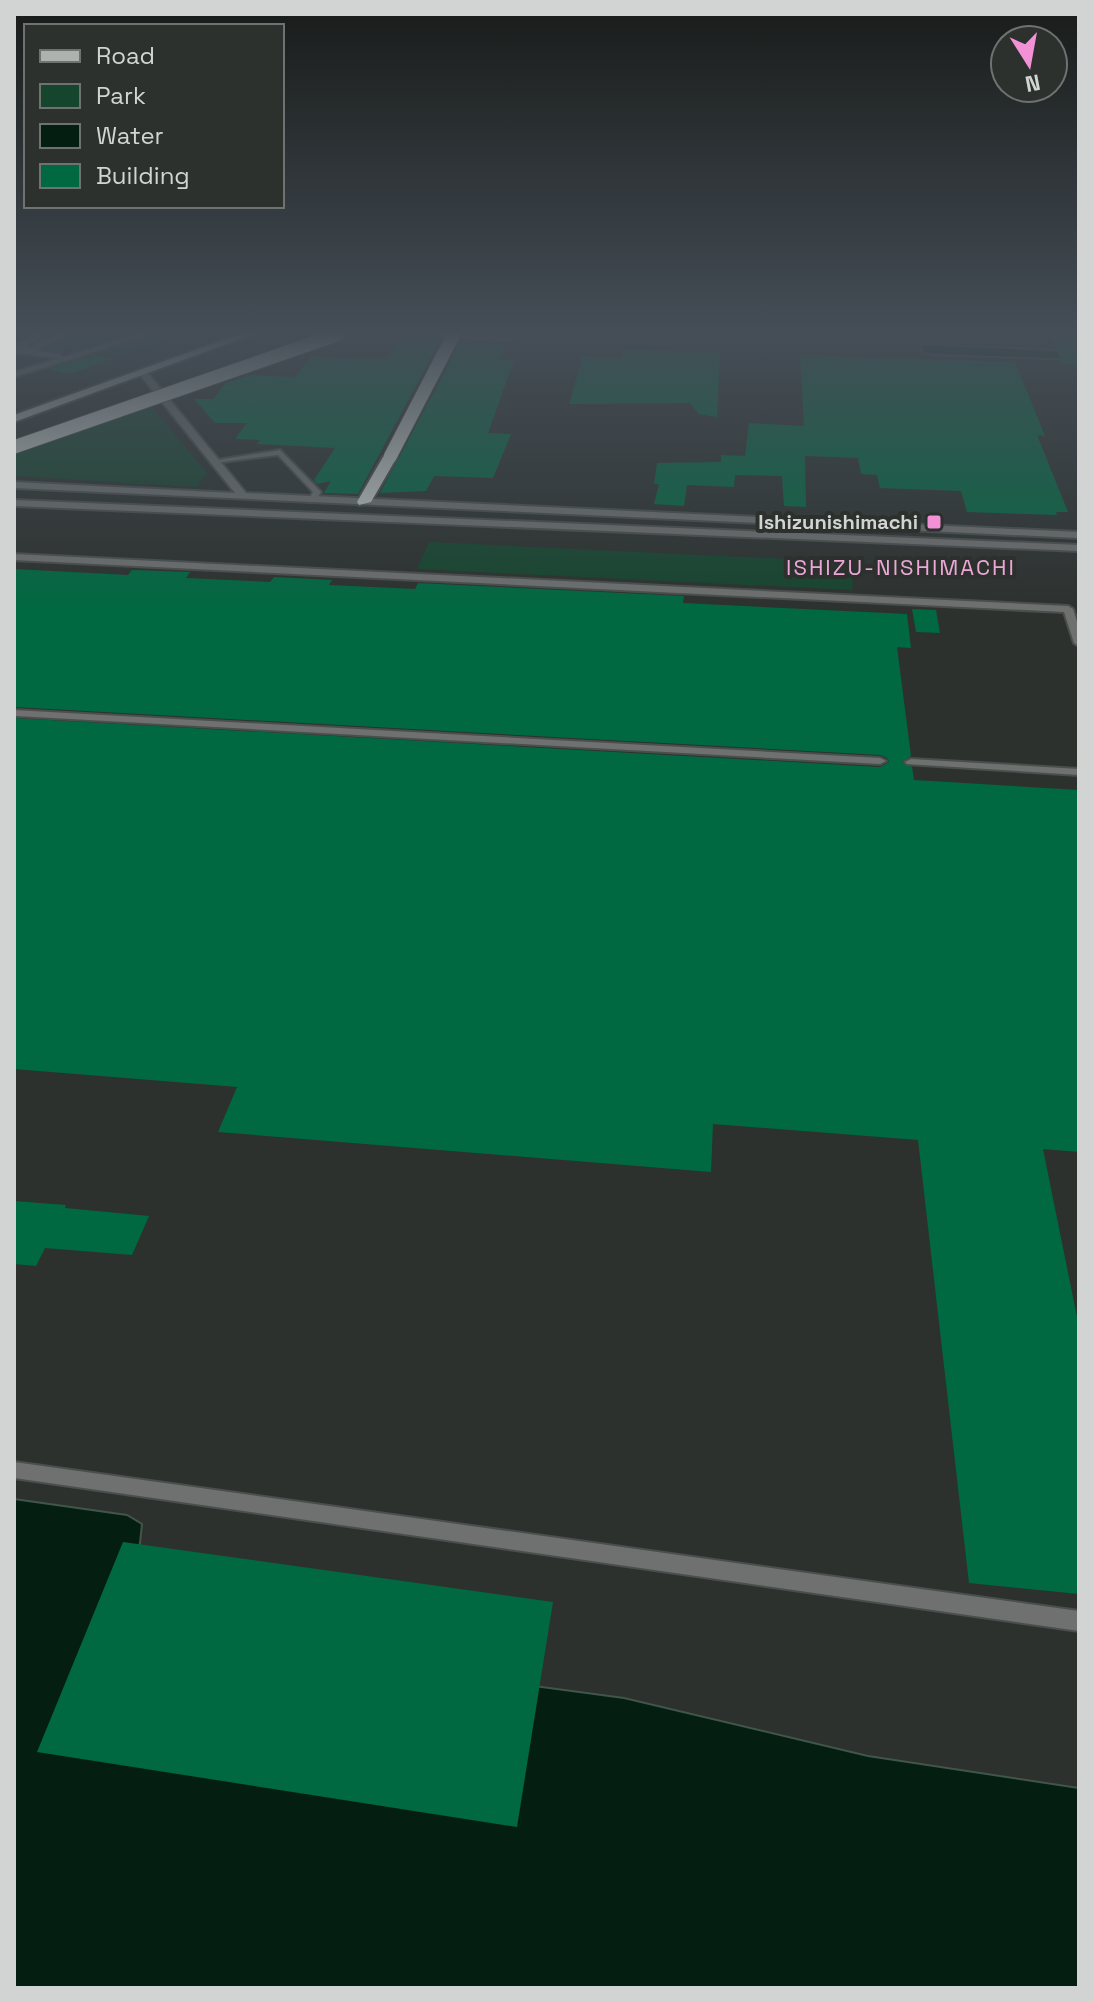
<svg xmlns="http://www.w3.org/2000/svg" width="1093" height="2002" viewBox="0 0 1093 2002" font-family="'Space Grotesk',sans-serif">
  <rect width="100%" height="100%" fill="#2c312e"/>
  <g fill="#16452e">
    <path d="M 80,334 L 128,334 L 58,354 L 31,351 Z"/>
    <path d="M 153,334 L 183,334 L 122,357 L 97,351 Z"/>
    <path d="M 145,399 L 207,473 L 197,487 L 14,476 L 14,443 Z"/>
    <path d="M 429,542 L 851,562 L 853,590 L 417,569 Z"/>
  </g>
  <g fill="#041f11" stroke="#42554b" stroke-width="2">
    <path d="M 921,344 L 1079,351 L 1079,360 L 935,355 L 922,353 Z"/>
    <path d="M 14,1499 L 127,1515 L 142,1524 L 140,1543 L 107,1629 L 624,1698 L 868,1756 L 1079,1788 L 1079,1988 L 14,1988 Z"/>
  </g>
  <g fill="#006941">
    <path d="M 1050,334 L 1079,334 L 1079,365 L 1062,364 Z"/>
    <path d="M 399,339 L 440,341 L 358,494 L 324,493 L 331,481 L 317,484 L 314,480 L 335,448 L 257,444 L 260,440 L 235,439 L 247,423 L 215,423 L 194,399 L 213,399 L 226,383 L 252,375 L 295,377 L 312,356 L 386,359 Z"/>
    <path d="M 460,343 L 505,344 L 499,360 L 514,360 L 488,433 L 511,434 L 493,478 L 434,476 L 426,491 L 380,493 Z"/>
    <path d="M 623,349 L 720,353 L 717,417 L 699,414 L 690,403 L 569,404 L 583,356 L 621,357 Z"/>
    <path d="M 95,355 L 113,359 L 70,374 L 48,369 Z"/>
    <path d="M 800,355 L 1015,362 L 1045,436 L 1037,435 L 1068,512 L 1056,512 L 1057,515 L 967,512 L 961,491 L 880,488 L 877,475 L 861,474 L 858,458 L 805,456 L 806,507 L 784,506 L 782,476 L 735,475 L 734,487 L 687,485 L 684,506 L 654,504 L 659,484 L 654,484 L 657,463 L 721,462 L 721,455 L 745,456 L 749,423 L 804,426 Z"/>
    <path d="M 14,569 L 128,575 L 132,570 L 190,572 L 186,578 L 270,582 L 274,577 L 332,580 L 329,585 L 415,589 L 418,583 L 684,596 L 683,603 L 907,614 L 911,648 L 897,647 L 911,756 L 902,762 L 912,767 L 914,780 L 1079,790 L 1079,1152 L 1043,1149 L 1079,1327 L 1079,1594 L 969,1583 L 918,1140 L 713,1124 L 711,1172 L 218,1132 L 237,1087 L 14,1069 L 14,718 L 880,767 L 889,762 L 887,758 L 880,755 L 14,707 Z"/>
    <path d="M 912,609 L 936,610 L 940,633 L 916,632 Z"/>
    <path d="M 14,1201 L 66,1205 L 65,1208 L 149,1216 L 132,1255 L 45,1248 L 36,1266 L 14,1264 Z"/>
    <path d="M 123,1542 L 553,1602 L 517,1827 L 37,1752 Z"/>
  </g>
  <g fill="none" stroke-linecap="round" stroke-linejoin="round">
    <defs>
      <g id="service">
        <path d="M 404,334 L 508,336 L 515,334 L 511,340 Z"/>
        <path d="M 280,450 L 321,492 L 315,502 L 309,502 L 308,500 L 313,492 L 278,455 L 215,463 L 211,461 Z"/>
        <path d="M 14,554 L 1068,606 L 1073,609 L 1079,628 L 1079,646 L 1074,643 L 1064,612 L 14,560 Z"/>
        <path d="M 14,710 L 880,758 L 886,761 L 880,764 L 16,716 Z"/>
        <path d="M 911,759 L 1079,769 L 1079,775 L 907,764 L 905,762 Z"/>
        <path d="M 14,1462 L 1079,1611 L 1079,1631 L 14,1478 Z"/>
      </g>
      <path id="minor" d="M 34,334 L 44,334 L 26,346 L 30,348 L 55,334 L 65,334 L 35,351 L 60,354 L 63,357 L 138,334 L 151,334 L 14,377 L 14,372 L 60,358 L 14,353 L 14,349 L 17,349 L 15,345 Z"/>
      <g id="tertiary">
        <path d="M 141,372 L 147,372 L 246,493 L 1079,532 L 1079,538 L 14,488 L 14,482 L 235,493 L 141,376 Z"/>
        <path d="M 14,500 L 1079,545 L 1079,551 L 14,506 Z"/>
      </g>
      <path id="primary" d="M 240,334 L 254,334 L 14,422 L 14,415 Z"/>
      <path id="motorway" d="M 390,453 L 397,457 L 371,502 L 359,505 L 357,502 L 383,457 Z"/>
    </defs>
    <use href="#service" stroke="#4a4e4c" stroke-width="4"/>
    <use href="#minor" stroke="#4a4e4c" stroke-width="4"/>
    <use href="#tertiary" stroke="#4a4e4c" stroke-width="4"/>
    <use href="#primary" stroke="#4a4e4c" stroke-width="4"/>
    <use href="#motorway" stroke="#4a4e4c" stroke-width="4"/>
    <use href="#service" fill="#6f7170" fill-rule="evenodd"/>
    <use href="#minor" fill="#6f7170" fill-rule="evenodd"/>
    <use href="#tertiary" fill="#6f7170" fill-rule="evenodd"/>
    <use href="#primary" fill="#adb2af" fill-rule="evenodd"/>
    <use href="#motorway" fill="#c6ccc8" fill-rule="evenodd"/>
    <defs>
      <g id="motorway-bridge">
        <path d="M 14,447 L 339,334"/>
        <path d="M 390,457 L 454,334"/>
      </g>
    </defs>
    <use href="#motorway-bridge" stroke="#4a4e4c" stroke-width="15" stroke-linecap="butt"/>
    <use href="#motorway-bridge" stroke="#c6ccc8" stroke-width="13"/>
  </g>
  <linearGradient id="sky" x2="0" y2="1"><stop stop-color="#181b19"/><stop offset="0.54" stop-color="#454e57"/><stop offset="1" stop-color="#454e57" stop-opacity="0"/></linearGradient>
  <rect width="1093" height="615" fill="url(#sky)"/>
  <rect fill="#f391d6" stroke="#2c312e" stroke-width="3" x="926" y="514" width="16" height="16" rx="4"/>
  <g text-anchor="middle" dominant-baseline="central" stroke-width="8" stroke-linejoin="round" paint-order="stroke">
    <g font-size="20" font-weight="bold" fill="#d1d4d2" stroke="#2c312e" text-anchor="end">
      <text x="918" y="522">Ishizunishimachi</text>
    </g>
    <g font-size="22" letter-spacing="2" fill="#eca7d6" stroke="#2c312e">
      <text x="901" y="567">ISHIZU-NISHIMACHI</text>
    </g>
  </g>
  <rect width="1093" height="2002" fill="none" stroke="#d1d4d2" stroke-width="32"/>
  <rect x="24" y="24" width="260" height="184" fill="#2c312e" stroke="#6e7270" stroke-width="2"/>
  <rect x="40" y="50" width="40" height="12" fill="#adb2af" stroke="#6e7270" stroke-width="2"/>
  <text x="96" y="64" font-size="24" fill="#d1d4d2">Road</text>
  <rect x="40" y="84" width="40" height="24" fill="#16452e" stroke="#6e7270" stroke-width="2"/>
  <text x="96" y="104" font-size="24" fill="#d1d4d2">Park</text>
  <rect x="40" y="124" width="40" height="24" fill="#041f11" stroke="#6e7270" stroke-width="2"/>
  <text x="96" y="144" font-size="24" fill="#d1d4d2">Water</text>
  <rect x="40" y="164" width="40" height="24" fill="#006941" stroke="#6e7270" stroke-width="2"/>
  <text x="96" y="184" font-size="24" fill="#d1d4d2">Building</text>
  <g transform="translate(1029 64) rotate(169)"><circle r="38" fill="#2c312e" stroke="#6e7270" stroke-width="2"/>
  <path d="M0-6L14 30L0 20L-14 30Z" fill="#f391d6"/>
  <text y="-12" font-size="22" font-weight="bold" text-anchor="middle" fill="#d1d4d2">N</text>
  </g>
</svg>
